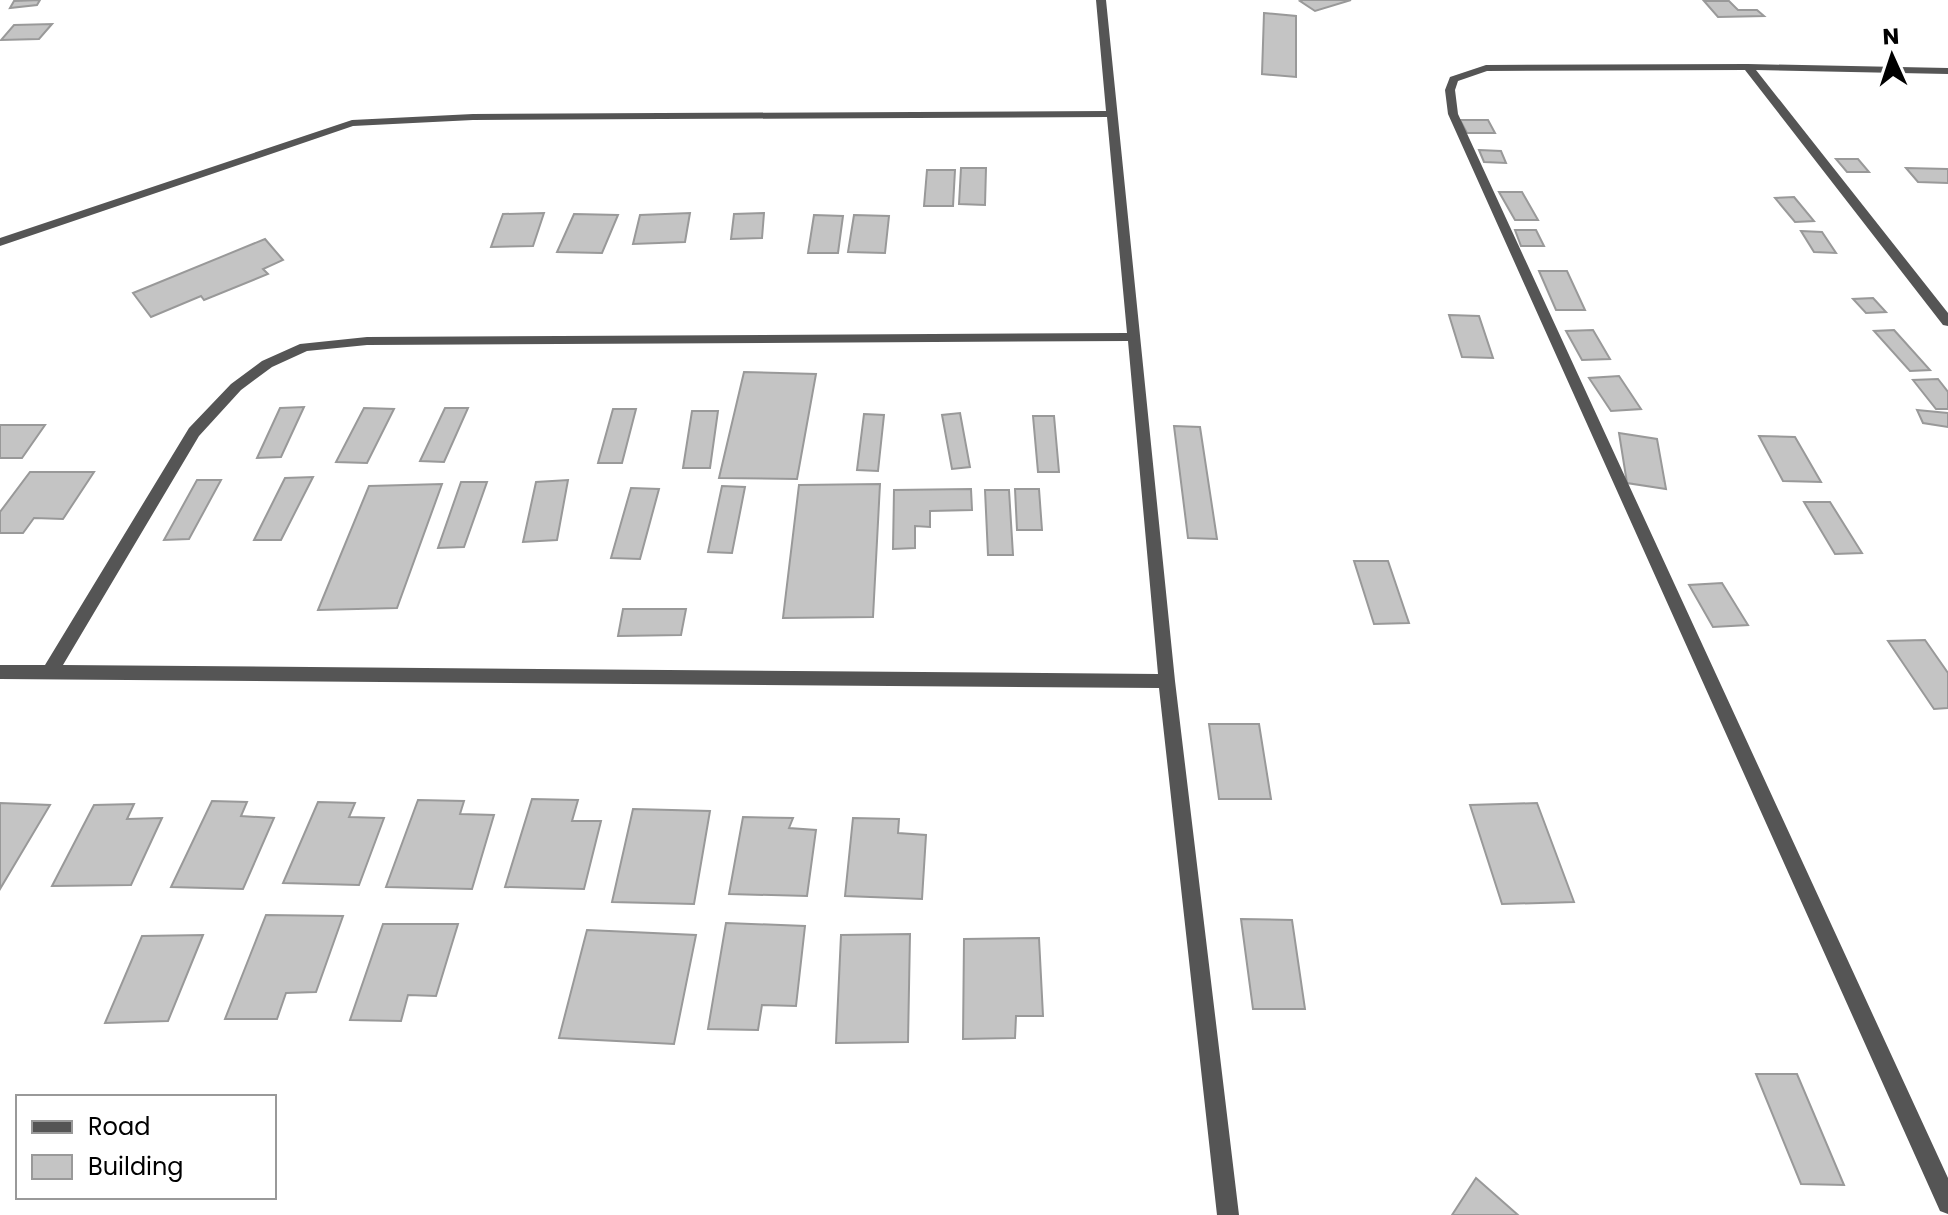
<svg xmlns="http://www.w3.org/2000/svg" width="1948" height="1215" viewBox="0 0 1948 1215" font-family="Poppins,sans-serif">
  <rect width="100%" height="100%" fill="#fff"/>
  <g fill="#c4c4c4" stroke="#999" stroke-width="2">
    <path d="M 40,0 L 37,5 L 10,8 L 14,1 Z"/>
    <path d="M 1303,0 L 1351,0 L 1315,11 L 1300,1 Z"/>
    <path d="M 1704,1 L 1729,1 L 1738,10 L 1757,10 L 1764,16 L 1718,17 Z"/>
    <path d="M 1264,13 L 1296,16 L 1296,77 L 1262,74 Z"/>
    <path d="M 52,24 L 39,39 L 1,40 L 14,25 Z"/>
    <path d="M 1460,120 L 1488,120 L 1495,133 L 1467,133 Z"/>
    <path d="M 1479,150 L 1501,151 L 1506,163 L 1484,162 Z"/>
    <path d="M 1836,159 L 1858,159 L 1869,172 L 1847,172 Z"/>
    <path d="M 961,168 L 986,168 L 985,205 L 959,204 Z"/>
    <path d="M 1906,168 L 1948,169 L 1948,183 L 1918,182 Z"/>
    <path d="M 927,170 L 955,170 L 953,206 L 924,206 Z"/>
    <path d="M 1499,192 L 1522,192 L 1538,220 L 1515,220 Z"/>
    <path d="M 1794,197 L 1814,221 L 1795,222 L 1775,198 Z"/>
    <path d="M 544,213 L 533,246 L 491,247 L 503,214 Z"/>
    <path d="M 690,213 L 685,242 L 633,244 L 640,215 Z"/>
    <path d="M 764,213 L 762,238 L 731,239 L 734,214 Z"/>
    <path d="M 574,214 L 618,215 L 602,253 L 557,252 Z"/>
    <path d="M 814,215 L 843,216 L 838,253 L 808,253 Z"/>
    <path d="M 854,215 L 889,216 L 885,253 L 848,252 Z"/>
    <path d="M 1515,230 L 1536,230 L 1544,246 L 1521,246 Z"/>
    <path d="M 1801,231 L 1822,232 L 1836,253 L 1814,252 Z"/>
    <path d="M 265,239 L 283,260 L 263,269 L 268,274 L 204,300 L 201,296 L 151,317 L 133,293 Z"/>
    <path d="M 1539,271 L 1567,271 L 1585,310 L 1556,310 Z"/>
    <path d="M 1873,298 L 1886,312 L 1866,313 L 1853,299 Z"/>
    <path d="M 1449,315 L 1479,316 L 1493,358 L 1462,357 Z"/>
    <path d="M 1593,330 L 1610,359 L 1582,360 L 1566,331 Z"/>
    <path d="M 1894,330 L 1930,370 L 1910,371 L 1874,331 Z"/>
    <path d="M 744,372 L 816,374 L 797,479 L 719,478 Z"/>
    <path d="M 1619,376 L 1641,409 L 1611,411 L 1589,378 Z"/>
    <path d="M 1938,379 L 1948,392 L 1948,409 L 1936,409 L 1913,380 Z"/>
    <path d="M 304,407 L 281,457 L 257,458 L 280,408 Z"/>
    <path d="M 364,408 L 394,409 L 367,463 L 336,462 Z"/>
    <path d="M 445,408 L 468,408 L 444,462 L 420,461 Z"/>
    <path d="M 613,409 L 636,409 L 622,463 L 598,463 Z"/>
    <path d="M 1917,410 L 1948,413 L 1948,427 L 1923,423 Z"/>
    <path d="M 692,411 L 718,411 L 710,468 L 683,468 Z"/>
    <path d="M 960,413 L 970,467 L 952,469 L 942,415 Z"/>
    <path d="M 864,414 L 884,415 L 878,471 L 857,470 Z"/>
    <path d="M 1033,416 L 1054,416 L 1059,472 L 1038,472 Z"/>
    <path d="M 0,425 L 45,425 L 22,458 L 0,458 Z"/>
    <path d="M 1174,426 L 1200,427 L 1217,539 L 1188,538 Z"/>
    <path d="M 1619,433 L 1657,439 L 1666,489 L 1627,483 Z"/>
    <path d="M 1759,436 L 1795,437 L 1821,482 L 1783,481 Z"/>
    <path d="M 30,472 L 94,472 L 63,519 L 34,518 L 23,533 L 0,533 L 0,512 Z"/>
    <path d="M 313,477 L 281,540 L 254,540 L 285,478 Z"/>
    <path d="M 197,480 L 221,480 L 189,539 L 164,540 Z"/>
    <path d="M 568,480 L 557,540 L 523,542 L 536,482 Z"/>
    <path d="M 461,482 L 487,482 L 464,547 L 438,548 Z"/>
    <path d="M 442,484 L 397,608 L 318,610 L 369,486 Z"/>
    <path d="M 880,484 L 873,617 L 783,618 L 799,485 Z"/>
    <path d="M 722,486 L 745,487 L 732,553 L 708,552 Z"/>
    <path d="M 631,488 L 659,489 L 640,559 L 611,558 Z"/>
    <path d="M 971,489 L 972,510 L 930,511 L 930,527 L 915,526 L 915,548 L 893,549 L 894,490 Z"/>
    <path d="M 1015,489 L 1039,489 L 1042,530 L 1017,530 Z"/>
    <path d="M 985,490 L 1009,490 L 1013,555 L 988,555 Z"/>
    <path d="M 1804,502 L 1830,502 L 1862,553 L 1835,554 Z"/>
    <path d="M 1354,561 L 1388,561 L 1409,623 L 1374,624 Z"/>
    <path d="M 1722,583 L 1748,625 L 1713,627 L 1689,585 Z"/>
    <path d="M 623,609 L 686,609 L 681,635 L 618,636 Z"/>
    <path d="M 1925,640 L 1948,673 L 1948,708 L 1934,709 L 1888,641 Z"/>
    <path d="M 1209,724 L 1259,724 L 1271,799 L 1219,799 Z"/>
    <path d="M 532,799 L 578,800 L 572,821 L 601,821 L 584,889 L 505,887 Z"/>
    <path d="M 418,800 L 464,801 L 460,814 L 494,815 L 472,889 L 386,887 Z"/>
    <path d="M 212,801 L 247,802 L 241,816 L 274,818 L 243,889 L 171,887 Z"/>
    <path d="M 318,802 L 355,803 L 349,817 L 384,818 L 359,885 L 283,883 Z"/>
    <path d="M 0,803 L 50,805 L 0,889 Z"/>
    <path d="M 1537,803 L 1574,902 L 1502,904 L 1470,805 Z"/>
    <path d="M 134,804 L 127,819 L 162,818 L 131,885 L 52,886 L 94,805 Z"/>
    <path d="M 633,809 L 710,811 L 694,904 L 612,902 Z"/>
    <path d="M 743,817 L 793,818 L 789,828 L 816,830 L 807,896 L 729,894 Z"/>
    <path d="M 853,818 L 899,819 L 898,833 L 926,835 L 922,899 L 845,896 Z"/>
    <path d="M 266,915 L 343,916 L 316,992 L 286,993 L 277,1019 L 225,1019 Z"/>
    <path d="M 1241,919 L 1292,920 L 1305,1009 L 1253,1009 Z"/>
    <path d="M 726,923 L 805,926 L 796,1006 L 762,1005 L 758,1030 L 708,1029 Z"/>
    <path d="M 383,924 L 458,924 L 436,996 L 408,995 L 401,1021 L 350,1020 Z"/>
    <path d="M 587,930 L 696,935 L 674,1044 L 559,1038 Z"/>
    <path d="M 910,934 L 908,1042 L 836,1043 L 841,935 Z"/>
    <path d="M 203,935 L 168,1021 L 105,1023 L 142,936 Z"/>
    <path d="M 1039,938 L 1043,1016 L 1016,1016 L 1015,1038 L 963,1039 L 964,939 Z"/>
    <path d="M 1756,1074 L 1797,1074 L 1844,1185 L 1801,1184 Z"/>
    <path d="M 1476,1178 L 1518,1215 L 1452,1215 Z"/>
  </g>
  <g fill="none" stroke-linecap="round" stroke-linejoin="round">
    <g fill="#555" fill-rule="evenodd">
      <path d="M 1096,0 L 1106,0 L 1175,681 L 1239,1215 L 1217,1215 L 1159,688 L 0,679 L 0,665 L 45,665 L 189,428 L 231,384 L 262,361 L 300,344 L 367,337 L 1127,333 L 1107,117 L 473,120 L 353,126 L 0,246 L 0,238 L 352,120 L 473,114 L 1106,111 ZM 1128,341 L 1158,674 L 63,665 L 199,436 L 241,390 L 272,367 L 307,351 L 367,345 Z"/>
      <path d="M 1748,64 L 1948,68 L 1948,74 L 1756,70 L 1948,313 L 1948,326 L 1943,325 L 1745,70 L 1487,71 L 1458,81 L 1455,90 L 1458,114 L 1948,1178 L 1948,1214 L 1940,1211 L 1448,114 L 1445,90 L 1450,77 L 1486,65 Z"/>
    </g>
  </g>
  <rect x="16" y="1095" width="260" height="104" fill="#ffffff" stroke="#999999" stroke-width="2"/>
  <rect x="32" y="1121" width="40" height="12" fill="#555555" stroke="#999999" stroke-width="2"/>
  <text x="88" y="1135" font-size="24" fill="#000000">Road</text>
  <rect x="32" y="1155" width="40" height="24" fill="#c4c4c4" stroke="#999999" stroke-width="2"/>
  <text x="88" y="1175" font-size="24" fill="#000000">Building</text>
  <g transform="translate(1892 56) rotate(357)" stroke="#ffffff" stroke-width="6" paint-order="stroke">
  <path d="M0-6L14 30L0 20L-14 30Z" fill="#000000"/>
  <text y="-12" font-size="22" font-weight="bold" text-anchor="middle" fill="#000000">N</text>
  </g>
</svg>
